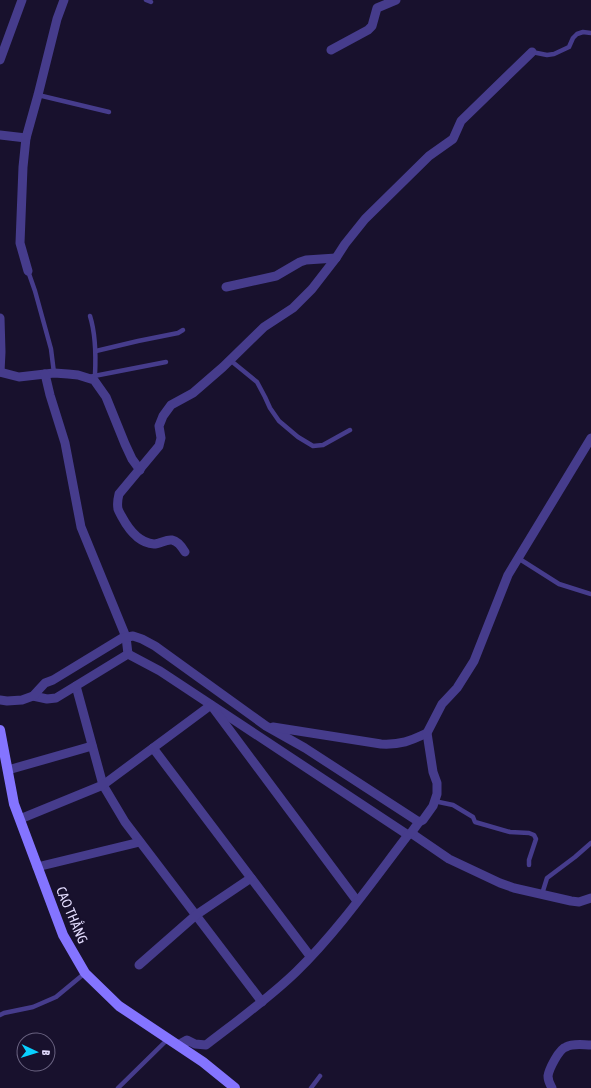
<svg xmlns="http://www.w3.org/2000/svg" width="591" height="1088" viewBox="0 0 591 1088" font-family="'Asap Condensed',sans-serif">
  <rect width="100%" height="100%" fill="#18112d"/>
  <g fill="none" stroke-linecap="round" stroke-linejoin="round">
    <g stroke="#463c8c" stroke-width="4.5">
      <path d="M 146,0 L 151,2"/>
      <path d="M 532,52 L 547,55 L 554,54 L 569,47 L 573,38 L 577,34 L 583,32 L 591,33"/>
      <path d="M 38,95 L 109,112"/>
      <path d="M 28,271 L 35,291 L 51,349 L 54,373"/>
      <path d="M 90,316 C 96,335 96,355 95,375"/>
      <path d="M 96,351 L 138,341 L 178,333 L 183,330"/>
      <path d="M 230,360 L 257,382 L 265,397 L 270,408 L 279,421 L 298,437 L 313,446 L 323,445 L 350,430"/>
      <path d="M 89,377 L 166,362"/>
      <path d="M 518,558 L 559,584 L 591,594"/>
      <path d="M 434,801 L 453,805 L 473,817 L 475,822 L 510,832 L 529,833 L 534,835 L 536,839 L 529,860 L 529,865"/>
      <path d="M 542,894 L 547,878 L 575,857 L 591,843"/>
      <path d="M 0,1015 L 4,1013 L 33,1007 L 56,997 L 85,973"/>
      <path d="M 118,1088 L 168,1039"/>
      <path d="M 311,1088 L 320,1076"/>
    </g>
    <g stroke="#463c8c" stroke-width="9">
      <path d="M 331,50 L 368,30 L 372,26 L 377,8 L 396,0"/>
      <path d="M 0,60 L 22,0"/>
      <path d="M 0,135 L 26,138"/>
      <path d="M 28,271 L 20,243 L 23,167 L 26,138 L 38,95 L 57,19 L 64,0"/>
      <path d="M 226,287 L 276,276 L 300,262 L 306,260 L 336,258"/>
      <path d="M 0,318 L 1,352 L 0,372"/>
      <path d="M 0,372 L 19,377 L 54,373 L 68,374 L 78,375 L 94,380 L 106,397 L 125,444 L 132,459 L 140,470"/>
      <path d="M 45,374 L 50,395 L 65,443 L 81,527 L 126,637 L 128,654"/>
      <path d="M 185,552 C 182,547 178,541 172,540 C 166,539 160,544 154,544 C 139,543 129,530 122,517 C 121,515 119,512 118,509 C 117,504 118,498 119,494 L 159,446 L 161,438 L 159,426 L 163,416 L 171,405 L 193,393 L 223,367 L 264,327 L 293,308 L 312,289 L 336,258 L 345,244 L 365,219 L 429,156 L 453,139 L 461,121 L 532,52"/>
      <path d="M 76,686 L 103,785 L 125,822 L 262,1002"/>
      <path d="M 33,696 L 47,699 L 56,698 L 128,654 L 160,671 L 408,835"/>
      <path d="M 0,700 L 7,701 L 22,700 L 33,696 L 45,683 L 53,680 L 122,638 L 133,636 L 142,639 L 155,646 L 266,726 L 305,748 L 419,822"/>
      <path d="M 273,727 L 381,744 C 401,745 410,741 427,733"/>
      <path d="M 153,748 L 310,956"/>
      <path d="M 8,770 L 92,746"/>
      <path d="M 20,819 L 103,785 L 211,705 L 357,901"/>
      <path d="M 411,833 L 449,859 L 500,883 L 514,888 L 571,901 L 579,902 L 591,898"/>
      <path d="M 37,867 L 140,842"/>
      <path d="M 139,965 L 196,915 L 251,878"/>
      <path d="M 178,1045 L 187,1040 L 195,1044 L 206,1045 C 237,1021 268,999 296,972 C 338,931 372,882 408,835 L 411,833 L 419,822 L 423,820 L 433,806 L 437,794 L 437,783 L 433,772 L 427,733 L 442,704 L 457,688 L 474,661 L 508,575 L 591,438"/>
      <path d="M 552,1088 C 550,1084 548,1081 548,1076 C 549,1069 559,1049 566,1047 C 573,1043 583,1045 591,1045"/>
    </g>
    <path stroke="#8474ff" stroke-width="10" d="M 0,730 L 14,804 L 63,935 L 85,973 L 119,1006 L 203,1062 L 235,1088"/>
  </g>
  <g text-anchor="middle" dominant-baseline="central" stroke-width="4" stroke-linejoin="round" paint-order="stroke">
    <g font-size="14" fill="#e4ddff" stroke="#18112d">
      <text transform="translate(72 915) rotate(67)">CAO THẮNG</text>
    </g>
  </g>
  <g transform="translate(36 1052) rotate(94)"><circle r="19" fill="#18112d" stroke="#6a6381"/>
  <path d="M0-3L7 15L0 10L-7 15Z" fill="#09d0ff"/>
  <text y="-6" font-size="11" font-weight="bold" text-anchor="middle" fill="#e4ddff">B</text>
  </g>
</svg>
